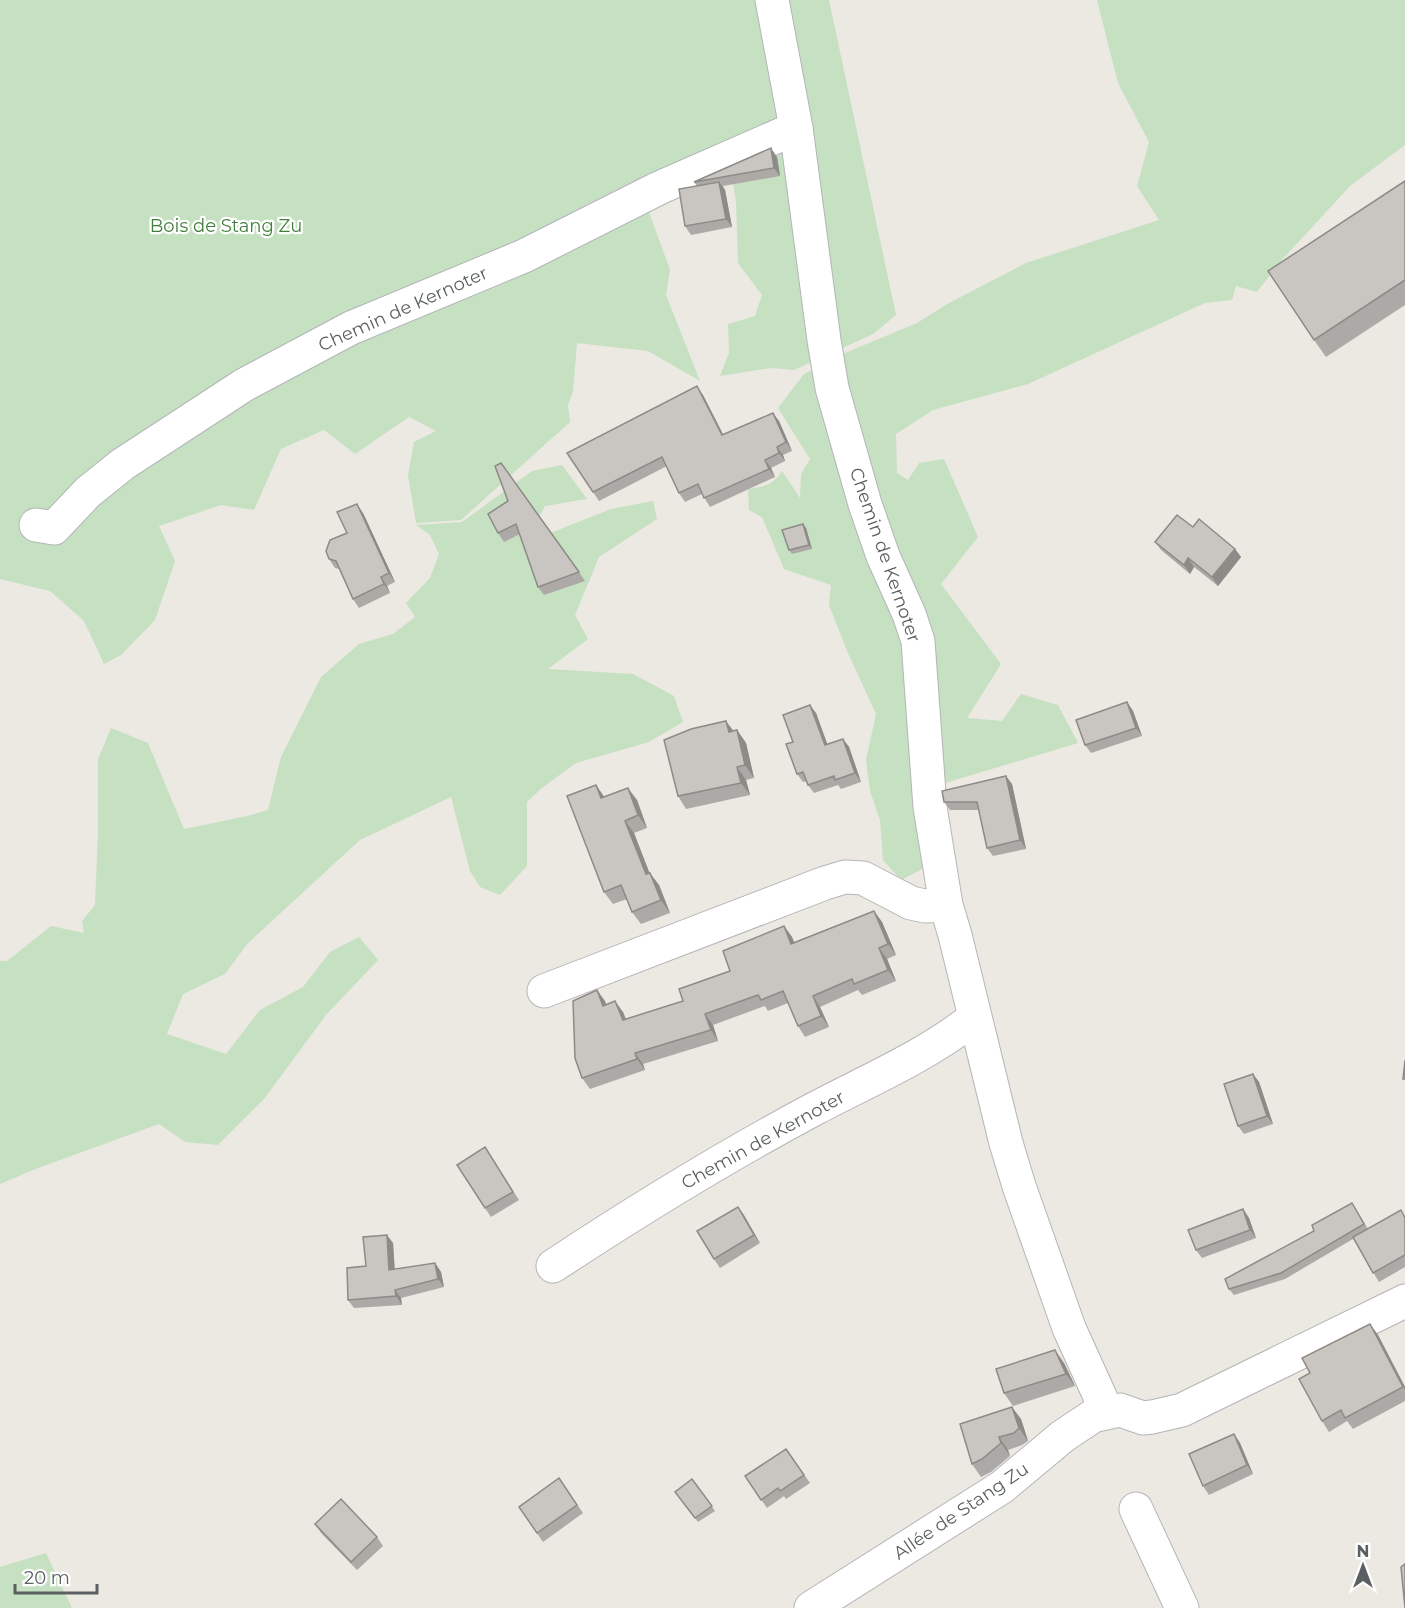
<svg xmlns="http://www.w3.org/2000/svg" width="1405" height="1608" viewBox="0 0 1405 1608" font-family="Montserrat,sans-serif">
  <rect width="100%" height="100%" fill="#ece8e2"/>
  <g fill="#c5e1c1">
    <path d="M 0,0 L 829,0 L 896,315 L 873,334 L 794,370 L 771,368 L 720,376 L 729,353 L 728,324 L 755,316 L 762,295 L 738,263 L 736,201 L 728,156 L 584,205 L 625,216 L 645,208 L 650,215 L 670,270 L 666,295 L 700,381 L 648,351 L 577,343 L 573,392 L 568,405 L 570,422 L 461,520 L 416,523 L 408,475 L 414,442 L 436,431 L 409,417 L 355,454 L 324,430 L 281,449 L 254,510 L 221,505 L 159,526 L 175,561 L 155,620 L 121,655 L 104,664 L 84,621 L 50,591 L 0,579 Z"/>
    <path d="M 1097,0 L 1405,0 L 1405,145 L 1350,186 L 1280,262 L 1257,292 L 1236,286 L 1232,300 L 1205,303 L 1028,384 L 933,410 L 896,434 L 897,473 L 908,480 L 919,463 L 944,459 L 978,537 L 941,584 L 1001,664 L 967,718 L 1002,721 L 1021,694 L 1058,705 L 1078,743 L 935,786 L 926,867 L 901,880 L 883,860 L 880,820 L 870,791 L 866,760 L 876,714 L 847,651 L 829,605 L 831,585 L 784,569 L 762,517 L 749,510 L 748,489 C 763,487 774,485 782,471 L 800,498 L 801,474 L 810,459 L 778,408 L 804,374 L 845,353 L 917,323 L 949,303 L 1026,263 L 1159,220 L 1137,186 L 1149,142 L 1118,83 Z"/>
    <path d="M 562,465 L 587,499 L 545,506 L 525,543 L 611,509 L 653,501 L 657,519 L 599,557 L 575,615 L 588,639 L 548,669 L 633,674 L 674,696 L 683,722 L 649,742 L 576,763 L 542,788 L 527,802 L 527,866 L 500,895 L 480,887 L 470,871 L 451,797 L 360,840 L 248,943 L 225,974 L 183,994 L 167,1034 L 226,1054 L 260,1010 L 303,987 L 330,952 L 359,937 L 378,960 L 326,1015 L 264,1099 L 218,1145 L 185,1142 L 159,1124 L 38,1168 L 0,1184 L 0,961 L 7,961 L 51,926 L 84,933 L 82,921 L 95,905 L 98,831 L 98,759 L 111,728 L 148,743 L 184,829 L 247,816 L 268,810 L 281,757 L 321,677 L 359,644 L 393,634 L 415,617 L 406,603 L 430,578 L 439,554 L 430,535 L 416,525 L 462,522 L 532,471 Z"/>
    <path d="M 46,1553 L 72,1608 L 0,1608 L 0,1567 Z"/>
  </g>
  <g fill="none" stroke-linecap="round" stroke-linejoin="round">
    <defs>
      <g id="street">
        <path d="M 772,0 L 796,128 L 824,340 L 832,388 L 865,504 L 883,556 L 909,614 L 918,641 L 930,807 L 946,905 L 955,935 L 1006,1143 L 1019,1186 L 1069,1328 L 1107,1412"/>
        <path d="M 36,525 L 54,528 L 88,492 L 123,464 L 244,385 L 351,328 L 524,256 L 659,188 L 796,128"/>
        <path d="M 544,991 L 825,883 L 845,877 L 863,878 L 911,903 L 925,906 L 946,905"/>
        <path d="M 553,1266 C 638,1210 726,1156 816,1108 C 869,1080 926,1056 974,1018"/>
        <path d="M 1136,1509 L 1182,1608"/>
        <path d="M 811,1608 L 1002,1487 L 1063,1436 L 1093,1416 L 1120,1410 L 1143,1418 L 1152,1417 L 1182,1410 L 1405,1301"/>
      </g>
    </defs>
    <use href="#street" stroke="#b3b5b8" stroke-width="35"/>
    <use href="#street" stroke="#fff" stroke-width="33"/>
  </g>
  <g fill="#ada9a6">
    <path d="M 777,157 L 780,176 L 723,186 L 725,190 L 732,227 L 691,235 L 685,226 L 697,186 L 694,182 Z"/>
    <path d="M 1405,181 L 1405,305 L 1326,357 L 1314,340 Z"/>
    <path d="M 703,395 L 723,435 L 779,421 L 792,451 L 783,455 L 785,461 L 771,468 L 775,477 L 710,507 L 702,494 L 685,502 L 679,493 L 667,466 L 599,501 L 567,453 Z"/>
    <path d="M 508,501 L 579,572 L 585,581 L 544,595 L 538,587 L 520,534 L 504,542 L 498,533 Z"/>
    <path d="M 363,513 L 395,582 L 387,586 L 390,593 L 359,608 L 353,599 L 339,569 L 335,568 L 329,559 L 347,533 Z"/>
    <path d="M 1193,527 L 1235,549 L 1241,557 L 1218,586 L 1194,567 L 1190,574 L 1161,550 L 1155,542 Z"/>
    <path d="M 806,528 L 812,549 L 792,554 L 789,550 Z"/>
    <path d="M 1127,702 L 1133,711 L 1142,736 L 1091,753 L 1085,745 Z"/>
    <path d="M 816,713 L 827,745 L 843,739 L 849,747 L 861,782 L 841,789 L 838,785 L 814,793 L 808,785 L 807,781 L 803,782 L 797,774 L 793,742 Z"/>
    <path d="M 737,730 L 746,743 L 754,778 L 746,780 L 750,795 L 686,809 L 678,796 L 733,731 Z"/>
    <path d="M 1012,784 L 1026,849 L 993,856 L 987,848 L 979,810 L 950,810 L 944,802 Z"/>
    <path d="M 596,785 L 604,797 L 637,800 L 647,828 L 634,833 L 649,873 L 659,885 L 670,913 L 641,924 L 632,912 L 627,899 L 613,904 L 604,892 Z"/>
    <path d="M 874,911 L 882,922 L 896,955 L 887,959 L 896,981 L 862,995 L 858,990 L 820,1007 L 829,1027 L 805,1037 L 798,1026 L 788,1003 L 768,1011 L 765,1006 L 713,1025 L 718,1041 L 643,1064 L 645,1070 L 590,1089 L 582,1078 L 597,990 L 606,1005 L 623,1012 L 626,1019 L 683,1001 L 730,971 L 784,926 L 792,937 L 794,942 Z"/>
    <path d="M 1253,1074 L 1259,1082 L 1273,1124 L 1244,1134 L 1238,1126 Z"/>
    <path d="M 491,1156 L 519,1200 L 491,1217 L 485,1208 Z"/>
    <path d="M 738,1207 L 760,1243 L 720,1268 L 714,1259 Z"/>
    <path d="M 1243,1209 L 1249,1218 L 1256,1238 L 1202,1258 L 1196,1250 Z"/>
    <path d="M 1356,1209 L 1368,1229 L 1405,1216 L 1405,1267 L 1379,1282 L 1353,1239 L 1285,1279 L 1234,1295 L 1229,1289 Z"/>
    <path d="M 393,1243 L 395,1270 L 435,1263 L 441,1272 L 444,1287 L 401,1298 L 402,1305 L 354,1308 L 348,1300 L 366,1266 Z"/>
    <path d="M 1370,1324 L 1378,1335 L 1405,1387 L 1405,1401 L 1353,1429 L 1347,1421 L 1329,1432 L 1322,1421 L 1310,1373 Z"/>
    <path d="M 1064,1363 L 1075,1386 L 1013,1406 L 1004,1393 Z"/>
    <path d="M 1021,1419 L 1028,1441 L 1022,1445 L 1008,1450 L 1010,1456 L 991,1472 L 981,1477 L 972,1464 L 960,1424 Z"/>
    <path d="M 1234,1434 L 1240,1443 L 1253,1474 L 1209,1495 L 1203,1486 Z"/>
    <path d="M 786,1449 L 810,1483 L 786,1499 L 784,1496 L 767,1508 L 745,1476 Z"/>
    <path d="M 559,1478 L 583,1513 L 543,1542 L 519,1507 Z"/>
    <path d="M 692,1479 L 715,1511 L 698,1522 L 675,1492 Z"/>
    <path d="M 315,1524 L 377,1537 L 383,1546 L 357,1570 L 321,1533 Z"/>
  </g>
  <g fill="#8d8a87">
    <path d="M 771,148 L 777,157 L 780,176 L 774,168 Z"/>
    <path d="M 719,182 L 725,190 L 732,227 L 726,219 Z"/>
    <path d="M 697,386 L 703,395 L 728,444 L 722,435 Z"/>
    <path d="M 773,413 L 779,421 L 792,451 L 786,442 Z"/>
    <path d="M 777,447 L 783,455 L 785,461 L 779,453 Z"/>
    <path d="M 765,460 L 771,468 L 775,477 L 769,469 Z"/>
    <path d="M 357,504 L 363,513 L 395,582 L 389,573 Z"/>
    <path d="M 803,524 L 806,528 L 812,549 L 809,545 Z"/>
    <path d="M 1235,549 L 1241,557 L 1218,586 L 1212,577 Z"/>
    <path d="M 1188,558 L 1194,567 L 1190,574 L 1184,565 Z"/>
    <path d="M 381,577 L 387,586 L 390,593 L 384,584 Z"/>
    <path d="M 1127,702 L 1133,711 L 1142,736 L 1136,728 Z"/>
    <path d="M 810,705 L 816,713 L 831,754 L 825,745 Z"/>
    <path d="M 726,721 L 735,733 L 729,732 Z"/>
    <path d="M 737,730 L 746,743 L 754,778 L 745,765 Z"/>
    <path d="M 843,739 L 849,747 L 861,782 L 855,773 Z"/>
    <path d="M 737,767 L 746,780 L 750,795 L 741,783 Z"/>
    <path d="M 1006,776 L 1012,784 L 1026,849 L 1020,840 Z"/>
    <path d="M 596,785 L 605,798 L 601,798 Z"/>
    <path d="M 628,788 L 637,800 L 647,828 L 638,815 Z"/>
    <path d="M 625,821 L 634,833 L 655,887 L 646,874 Z"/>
    <path d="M 650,873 L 659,885 L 670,913 L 661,900 Z"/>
    <path d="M 874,911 L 882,922 L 896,955 L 888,944 Z"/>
    <path d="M 784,926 L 792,937 L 799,954 L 791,944 Z"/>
    <path d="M 879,948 L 887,959 L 896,981 L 888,970 Z"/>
    <path d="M 597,990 L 605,1001 L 611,1017 L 603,1006 Z"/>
    <path d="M 813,996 L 820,1007 L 829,1027 L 821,1016 Z"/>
    <path d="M 615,1001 L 623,1012 L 630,1031 L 623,1020 Z"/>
    <path d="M 705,1014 L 713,1025 L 718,1041 L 711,1030 Z"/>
    <path d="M 635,1053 L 643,1064 L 645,1070 L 637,1059 Z"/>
    <path d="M 1253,1074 L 1259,1082 L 1273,1124 L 1267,1116 Z"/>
    <path d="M 738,1207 L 744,1215 L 760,1243 L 754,1235 Z"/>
    <path d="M 1243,1209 L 1249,1218 L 1256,1238 L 1250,1230 Z"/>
    <path d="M 387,1235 L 393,1243 L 395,1279 L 389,1270 Z"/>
    <path d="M 435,1263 L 441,1272 L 444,1287 L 438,1279 Z"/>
    <path d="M 395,1290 L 401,1298 L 402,1305 L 396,1296 Z"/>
    <path d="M 1370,1324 L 1378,1335 L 1405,1387 L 1405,1390 Z"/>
    <path d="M 1055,1350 L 1064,1363 L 1075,1386 L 1066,1374 Z"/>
    <path d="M 1012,1407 L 1021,1419 L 1028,1441 L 1019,1428 Z"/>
    <path d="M 1234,1434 L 1240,1443 L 1253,1474 L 1247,1465 Z"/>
    <path d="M 999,1437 L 1008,1450 L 1010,1456 L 1001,1443 Z"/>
  </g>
  <g fill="#c9c5c1" stroke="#8d8a87" stroke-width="1.5">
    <path d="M 771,148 L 774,168 L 694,182 Z"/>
    <path d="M 1405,181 L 1405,280 L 1314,340 L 1268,271 Z"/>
    <path d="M 719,182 L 726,219 L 685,226 L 679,189 Z"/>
    <path d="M 697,386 L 722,435 L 773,413 L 786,442 L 777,447 L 779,453 L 765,460 L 769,469 L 704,498 L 698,484 L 679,493 L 662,457 L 593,492 L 567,453 Z"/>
    <path d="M 501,463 L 579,572 L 538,587 L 516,524 L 498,533 L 488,514 L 508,501 L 495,466 Z"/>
    <path d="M 357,504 L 389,573 L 381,577 L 384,584 L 353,599 L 336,561 L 329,559 L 326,551 L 330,540 L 347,533 L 337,512 Z"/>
    <path d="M 1177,515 L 1193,527 L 1199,519 L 1235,549 L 1212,577 L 1188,558 L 1184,565 L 1155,542 Z"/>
    <path d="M 803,524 L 809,545 L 789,550 L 782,530 Z"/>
    <path d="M 1127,702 L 1136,728 L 1085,745 L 1076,720 Z"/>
    <path d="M 810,705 L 825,745 L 843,739 L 855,773 L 835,780 L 834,776 L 808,785 L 803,772 L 797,774 L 786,744 L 793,742 L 783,715 Z"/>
    <path d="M 726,721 L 729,732 L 737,730 L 745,765 L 737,767 L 741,783 L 678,796 L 664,740 L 691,729 Z"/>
    <path d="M 1006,776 L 1020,840 L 987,848 L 977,802 L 944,802 L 942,791 Z"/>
    <path d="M 596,785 L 601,798 L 628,788 L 638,815 L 625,821 L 646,874 L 650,873 L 661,900 L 632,912 L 621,885 L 604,892 L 567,796 Z"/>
    <path d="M 874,911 L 888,944 L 879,948 L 888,970 L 854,984 L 852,979 L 813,996 L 821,1016 L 798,1026 L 783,991 L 761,1000 L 758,995 L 705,1014 L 711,1030 L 635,1053 L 637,1059 L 582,1078 L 575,1058 L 573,1001 L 597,990 L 603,1006 L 615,1001 L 623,1020 L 683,1001 L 679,989 L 730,971 L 723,951 L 784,926 L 791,944 Z"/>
    <path d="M 1405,1060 L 1405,1079 L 1403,1079 Z"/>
    <path d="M 1253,1074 L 1267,1116 L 1238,1126 L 1224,1084 Z"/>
    <path d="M 485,1147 L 513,1192 L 485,1208 L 457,1165 Z"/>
    <path d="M 1352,1203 L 1364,1224 L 1281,1273 L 1229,1289 L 1225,1279 L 1314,1231 L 1312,1225 Z"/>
    <path d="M 738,1207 L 754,1235 L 714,1259 L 697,1231 Z"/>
    <path d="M 1243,1209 L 1250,1230 L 1196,1250 L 1188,1230 Z"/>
    <path d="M 1401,1210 L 1405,1218 L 1405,1255 L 1373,1273 L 1353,1237 Z"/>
    <path d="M 387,1235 L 389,1270 L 435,1263 L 438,1279 L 395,1290 L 396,1296 L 348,1300 L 347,1268 L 366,1266 L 363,1237 Z"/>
    <path d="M 1370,1324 L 1403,1387 L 1345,1418 L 1341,1410 L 1322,1421 L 1299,1379 L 1310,1373 L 1302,1358 Z"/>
    <path d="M 1055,1350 L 1066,1374 L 1004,1393 L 996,1369 Z"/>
    <path d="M 1012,1407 L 1019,1428 L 1014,1433 L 999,1437 L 1001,1443 L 982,1459 L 972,1464 L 960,1424 Z"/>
    <path d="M 1234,1434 L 1247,1465 L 1203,1486 L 1189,1454 Z"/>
    <path d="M 786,1449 L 804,1475 L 780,1491 L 778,1488 L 761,1500 L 745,1476 Z"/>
    <path d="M 559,1478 L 577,1505 L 537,1533 L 519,1507 Z"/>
    <path d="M 692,1479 L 712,1506 L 695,1518 L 675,1492 Z"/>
    <path d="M 341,1499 L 377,1537 L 351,1562 L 315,1524 Z"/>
    <path d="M 1405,1564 L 1405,1608 L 1401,1567 Z"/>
  </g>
  <g text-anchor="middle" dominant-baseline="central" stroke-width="4.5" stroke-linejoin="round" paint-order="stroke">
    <g font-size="18" fill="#427f3c" stroke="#fff">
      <text x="226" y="226">Bois de Stang Zu</text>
    </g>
    <g font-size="18" fill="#5a5f62" stroke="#fff">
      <text transform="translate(403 309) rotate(-24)">Chemin de Kernoter</text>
      <text transform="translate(885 555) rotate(71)">Chemin de Kernoter</text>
      <text transform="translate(763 1140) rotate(-29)">Chemin de Kernoter</text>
      <text transform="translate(961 1511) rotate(-34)">Allée de Stang Zu</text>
    </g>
  </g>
  <g transform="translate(1363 1566)" stroke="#ffffff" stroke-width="4.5" paint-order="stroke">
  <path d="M0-4.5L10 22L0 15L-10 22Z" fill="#5a5f62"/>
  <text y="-9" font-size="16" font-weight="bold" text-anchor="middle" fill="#5a5f62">N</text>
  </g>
  <path d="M15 1584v9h82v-9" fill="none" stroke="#5a5f62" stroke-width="3"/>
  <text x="24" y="1584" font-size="18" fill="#5a5f62" stroke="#ffffff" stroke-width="4.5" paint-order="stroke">20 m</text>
</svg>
